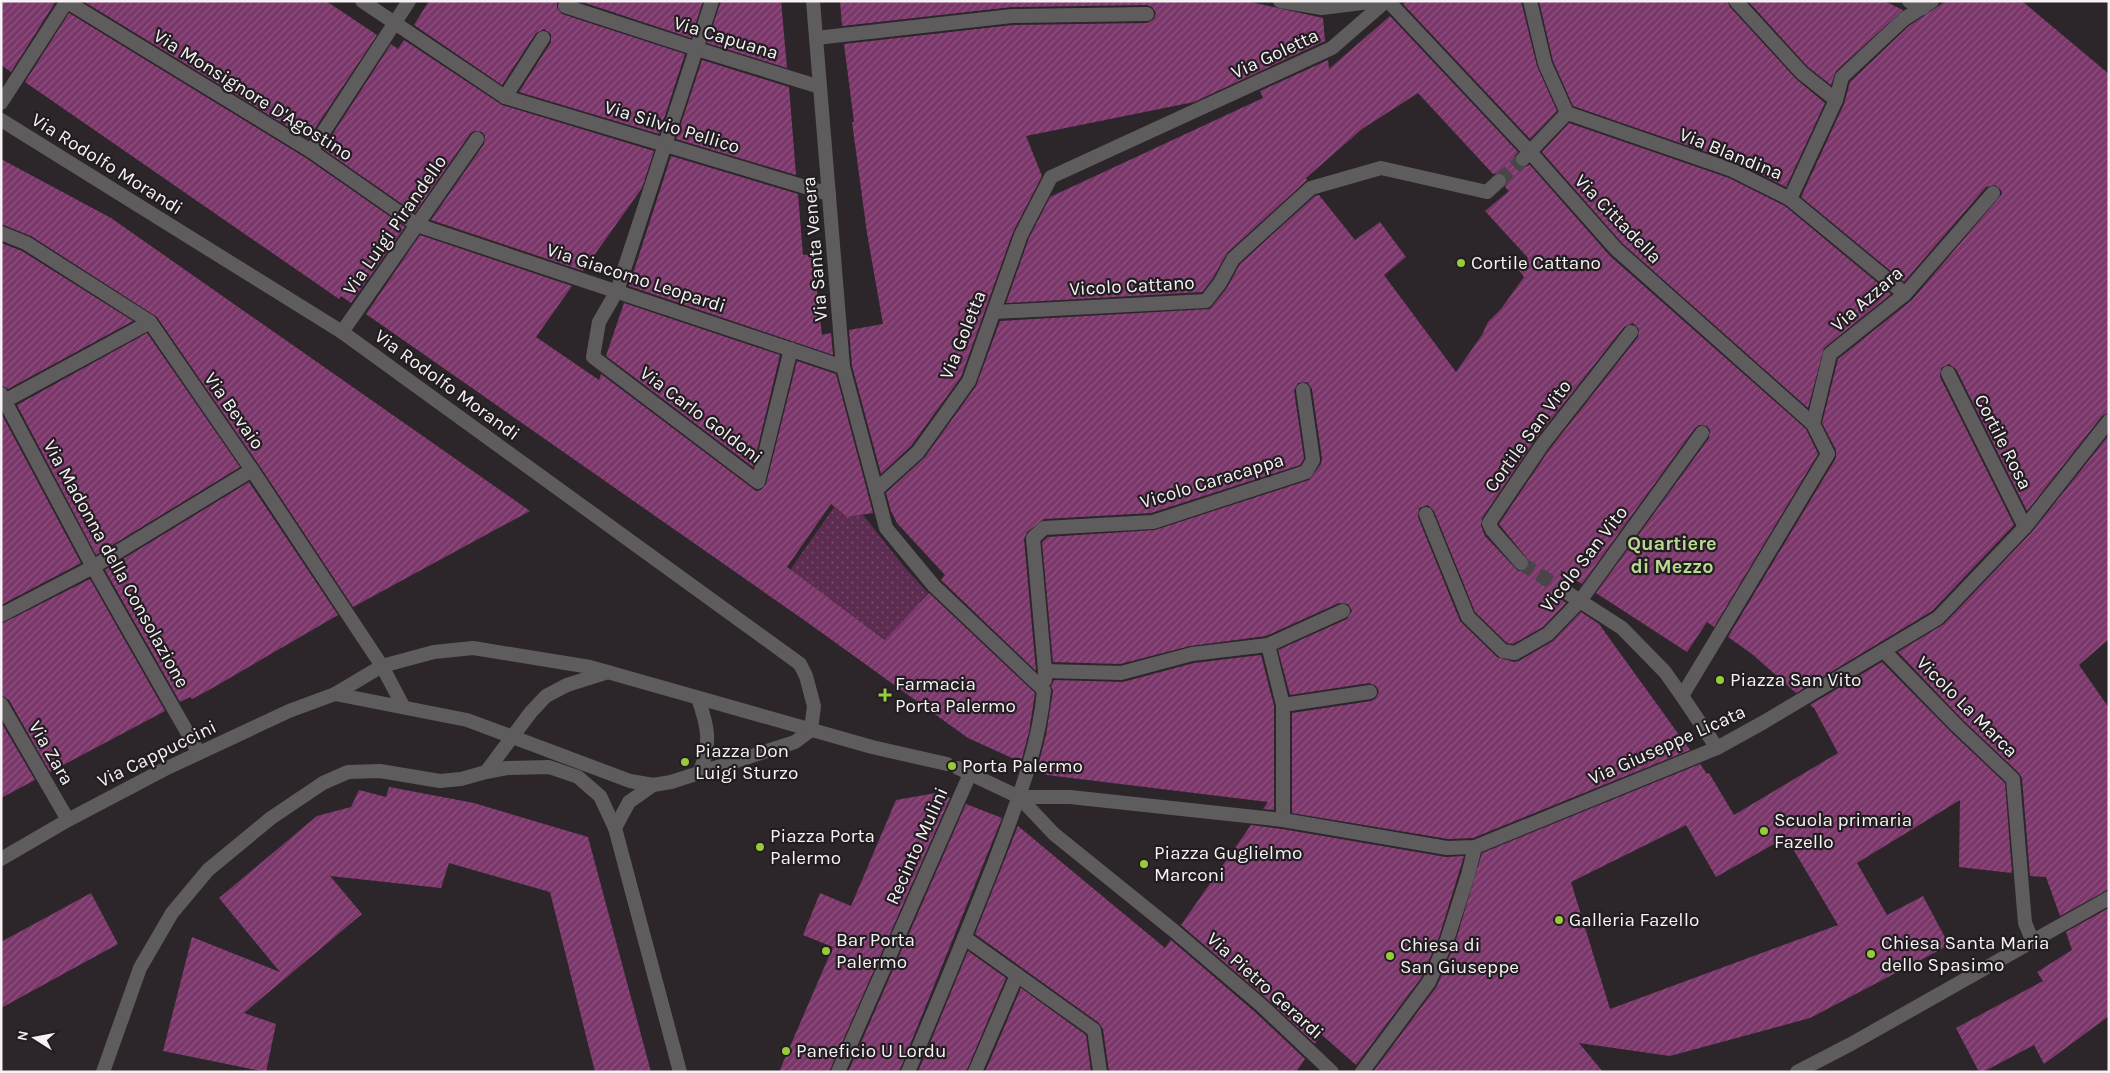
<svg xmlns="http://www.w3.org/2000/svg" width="2110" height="1073" viewBox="0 0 2110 1073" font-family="Karla,sans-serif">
  <defs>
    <pattern id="garden-dots" width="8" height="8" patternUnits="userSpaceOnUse" patternTransform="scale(1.25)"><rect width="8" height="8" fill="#5d2c51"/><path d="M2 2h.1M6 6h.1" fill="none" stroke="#754b6b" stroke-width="1.8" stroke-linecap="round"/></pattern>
    <pattern id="building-hatch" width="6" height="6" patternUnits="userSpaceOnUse" patternTransform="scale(1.25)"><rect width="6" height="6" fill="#7b366a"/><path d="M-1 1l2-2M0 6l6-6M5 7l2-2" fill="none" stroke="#8e5480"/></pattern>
  </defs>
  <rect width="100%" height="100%" fill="#2c262a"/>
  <path fill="url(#garden-dots)" d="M 834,507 L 847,517 L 863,515 L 902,564 L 928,593 L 920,602 L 958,639 L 905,654 L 790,570 Z"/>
  <g fill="url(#building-hatch)" fill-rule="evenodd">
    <path d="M 1,1 L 56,1 L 11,72 L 1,65 Z"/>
    <path d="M 83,1 L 326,1 L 377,35 L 308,139 Z"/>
    <path d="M 429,1 L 557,1 L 557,8 L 562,14 L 685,54 L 659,134 L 519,92 L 551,42 L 551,34 L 544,29 L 536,33 L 502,85 L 414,25 Z"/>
    <path d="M 579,1 L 703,1 L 691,38 Z"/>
    <path d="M 721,1 L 781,1 L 787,68 L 707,43 Z"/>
    <path d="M 840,1 L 1246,1 L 1323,18 L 1325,41 L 1194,102 L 1026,136 L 1042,176 L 1013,232 L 961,377 L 911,446 L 881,474 L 852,366 L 849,330 L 883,324 L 867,233 L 852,122 L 854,122 L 844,44 L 1013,25 L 1147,23 L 1154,19 L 1156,13 L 1152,7 L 1147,5 L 1012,7 L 842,26 Z"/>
    <path d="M 1407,1 L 1521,1 L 1537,66 L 1557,111 L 1530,139 L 1403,4 Z"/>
    <path d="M 1539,1 L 1727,1 L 1730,7 L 1796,79 L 1825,103 L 1786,187 L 1735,162 L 1573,106 L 1553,61 Z"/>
    <path d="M 1748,1 L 1884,1 L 1903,10 L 1836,71 L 1831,85 L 1808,67 Z"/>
    <path d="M 1946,1 L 2022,1 L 2109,74 L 2109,412 L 2102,416 L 2027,511 L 1956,369 L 1949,364 L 1941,368 L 1940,377 L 2014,525 L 1932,611 L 1796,693 L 1752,654 L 1728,637 L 1836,458 L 1836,450 L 1822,423 L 1838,359 L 1912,300 L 2002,194 L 2001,190 L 1995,185 L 1986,187 L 1904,282 L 1801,197 L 1844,104 L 1850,82 L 1909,26 Z"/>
    <path d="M 69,13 L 306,158 L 405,227 L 351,303 L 341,296 L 339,299 L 25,82 Z"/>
    <path d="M 1390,16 L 1518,152 L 1514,157 L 1517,165 L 1521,168 L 1530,165 L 1610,256 L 1806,429 L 1818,454 L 1714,627 L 1707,622 L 1687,652 L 1596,593 L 1709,438 L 1710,430 L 1707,426 L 1699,425 L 1695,428 L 1582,584 L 1560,570 L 1571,585 L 1564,581 L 1559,582 L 1554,590 L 1558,597 L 1566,603 L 1543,627 L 1513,644 L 1507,643 L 1475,612 L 1434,511 L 1428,505 L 1419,508 L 1418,517 L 1460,621 L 1497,657 L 1514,662 L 1519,661 L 1553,641 L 1581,612 L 1599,624 L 1690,750 L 1473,838 L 1448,839 L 1292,813 L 1292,713 L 1371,701 L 1376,698 L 1379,691 L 1376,686 L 1369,683 L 1290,695 L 1278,650 L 1347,619 L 1352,611 L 1348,604 L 1339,603 L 1266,636 L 1190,646 L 1120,664 L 1053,662 L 1042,542 L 1048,537 L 1155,530 L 1309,480 L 1321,464 L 1322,459 L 1312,389 L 1307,382 L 1298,383 L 1294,391 L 1304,458 L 1300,465 L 1151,513 L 1044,519 L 1027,532 L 1024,539 L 1036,671 L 941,580 L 945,575 L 897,523 L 891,511 L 886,493 L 925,457 L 976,386 L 1000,321 L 1210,309 L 1227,288 L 1240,264 L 1315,196 L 1319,195 L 1355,240 L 1380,222 L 1406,257 L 1384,275 L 1456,372 L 1482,335 L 1488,322 L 1501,309 L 1524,277 L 1518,269 L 1528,258 L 1485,211 L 1509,191 L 1505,187 L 1508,180 L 1506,175 L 1501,173 L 1493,174 L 1418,93 L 1362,129 L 1306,178 L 1307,180 L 1227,253 L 1213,278 L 1202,292 L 1006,303 L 1029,238 L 1050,197 L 1263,98 L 1260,91 L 1328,60 L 1329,69 ZM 1633,323 L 1639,329 L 1638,337 L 1549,450 L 1499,524 L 1529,561 L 1526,570 L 1518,571 L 1485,536 L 1481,526 L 1482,518 L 1535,440 L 1624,327 Z"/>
    <path d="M 404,40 L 502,105 L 654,151 L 642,188 L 583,271 L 431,220 L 484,144 L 485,136 L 482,132 L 474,131 L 470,134 L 415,213 L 323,149 L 391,44 L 398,49 Z"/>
    <path d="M 702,60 L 789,87 L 796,175 L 676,139 Z"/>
    <path d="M 1569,123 L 1729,178 L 1785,206 L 1891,294 L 1824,348 L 1808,408 L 1622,243 L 1542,152 Z"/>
    <path d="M 671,156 L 798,194 L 803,255 L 813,254 L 822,335 L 831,333 L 833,355 L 629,286 Z"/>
    <path d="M 1,159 L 111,218 L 530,511 L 353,607 L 259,465 L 157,317 L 31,236 L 1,224 Z"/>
    <path d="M 420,235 L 572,286 L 536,337 L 599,380 L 601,374 L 756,491 L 761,490 L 766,484 L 797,361 L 836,374 L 873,513 L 847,517 L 831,504 L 787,567 L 885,640 L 929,593 L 1035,693 L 1029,732 L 1021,762 L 968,738 L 804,620 L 366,314 Z"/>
    <path d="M 1,243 L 22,251 L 133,321 L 8,389 L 1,385 Z"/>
    <path d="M 624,303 L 780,355 L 753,467 L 606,356 Z"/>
    <path d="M 147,333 L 240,467 L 96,555 L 17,405 Z"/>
    <path d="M 1,413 L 81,563 L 1,605 Z"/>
    <path d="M 2109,435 L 2109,639 L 2079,665 L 2109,708 L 2109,889 L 2060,916 L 2046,877 L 2030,876 L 2022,778 L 2019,773 L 1963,720 L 1898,652 L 1944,624 L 2031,533 Z"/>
    <path d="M 249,482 L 338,615 L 209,690 L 192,699 L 190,697 L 180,702 L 105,570 Z"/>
    <path d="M 90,579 L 165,711 L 50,772 L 9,700 L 1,695 L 1,624 Z"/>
    <path d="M 1261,655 L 1274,706 L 1274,810 L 1263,809 L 1268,802 L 1047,775 L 1037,770 L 1046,735 L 1053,691 L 1051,686 L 1054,680 L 1123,682 L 1194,663 Z"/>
    <path d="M 1882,662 L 1951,732 L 2005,783 L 2012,873 L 1959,867 L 1960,800 L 1857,863 L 1887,915 L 1923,896 L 1949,945 L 1810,1018 L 1670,1056 L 1579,1043 L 1603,1072 L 1373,1072 L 1437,986 L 1455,943 L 1482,853 L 1700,764 L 1707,774 L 1709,773 L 1734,815 L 1838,753 L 1814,708 L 1810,705 ZM 1686,825 L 1716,877 L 1786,837 L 1838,925 L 1610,1009 L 1571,882 Z"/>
    <path d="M 1,722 L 35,780 L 1,798 Z"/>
    <path d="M 389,787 L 474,803 L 588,837 L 651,1072 L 595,1072 L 550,892 L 449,863 L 441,888 L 330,876 L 362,914 L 244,1013 L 276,1024 L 266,1072 L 163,1051 L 192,937 L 280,972 L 219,898 L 317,816 L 351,807 L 359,790 L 386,797 Z"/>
    <path d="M 936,793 L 950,798 L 829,1072 L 779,1072 L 833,947 L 803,935 L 820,893 L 851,906 L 896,800 Z"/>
    <path d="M 966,804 L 1002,818 L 899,1072 L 848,1072 Z"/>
    <path d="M 1251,825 L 1282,829 L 1446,857 L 1464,856 L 1439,937 L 1421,978 L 1356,1065 L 1321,1034 L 1315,1044 L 1267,999 L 1181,925 Z"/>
    <path d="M 1018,826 L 1165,948 L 1171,940 L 1255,1012 L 1305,1059 L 1296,1072 L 1109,1072 L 1103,1029 L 1099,1023 L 975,934 Z"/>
    <path d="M 91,893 L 118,944 L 1,1008 L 1,942 Z"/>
    <path d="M 2109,908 L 2109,1016 L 2044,1064 L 2034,1045 L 1983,1072 L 1979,1072 L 1956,1028 L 2043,981 L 2037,972 L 2072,950 L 2066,932 Z"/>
    <path d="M 968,951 L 1006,978 L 966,1072 L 918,1072 Z"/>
    <path d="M 1021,988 L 1086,1035 L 1091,1072 L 985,1072 Z"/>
  </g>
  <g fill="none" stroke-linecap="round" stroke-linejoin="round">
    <g stroke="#4a4548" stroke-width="14" stroke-dasharray="14 7" stroke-linecap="butt">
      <path d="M 1499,181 L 1523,159"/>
      <path d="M 1521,563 L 1563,590"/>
    </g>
    <g stroke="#5f5c5e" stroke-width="14">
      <path d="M 66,1 L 311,151 L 417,225 L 843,367"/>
      <path d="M 362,1 L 505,97 L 829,194"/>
      <path d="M 567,1 L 565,6 L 697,49 L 820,87"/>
      <path d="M 712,1 L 617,291 L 599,322 L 593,357 L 758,482 L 791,349"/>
      <path d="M 813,1 L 843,367 L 876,490"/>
      <path d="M 1280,1 L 1322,8 L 1378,1"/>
      <path d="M 1388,1 L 1530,152 L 1616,249 L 1813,424 L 1828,454 L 1682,696 L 1717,748"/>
      <path d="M 1530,1 L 1545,64 L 1567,113"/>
      <path d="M 1736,1 L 1802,73 L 1836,100"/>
      <path d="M 1909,1 L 1923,8"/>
      <path d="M 816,38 L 1012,16 L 1147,14"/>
      <path d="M 505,97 L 543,38"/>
      <path d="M 1,103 L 67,1"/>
      <path d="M 311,151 L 409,1"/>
      <path d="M 1523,159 L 1567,113 L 1732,170 L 1790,199 L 1905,294"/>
      <path d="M 1790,199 L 1836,100 L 1842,77 L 1904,19 L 1932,1"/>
      <path d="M 995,312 L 1206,301 L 1220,283 L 1233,259 L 1311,188 L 1381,168 L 1487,192 L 1499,181"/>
      <path d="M 342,332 L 477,139"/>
      <path d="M 1948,373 L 2025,527"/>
      <path d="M 1,394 L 93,567 L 199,753"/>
      <path d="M 1,403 L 150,322"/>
      <path d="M 1813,424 L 1830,354 L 1905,294 L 1993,193"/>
      <path d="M 1426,514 L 1468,617 L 1503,651 L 1515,653 L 1548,634 L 1580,601 L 1702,433"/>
      <path d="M 1521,563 L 1492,530 L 1489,523 L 1542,445 L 1631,332"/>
      <path d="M 1563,590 L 1622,628 L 1665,672 L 1682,696"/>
      <path d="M 1,615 L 93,567 L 252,470"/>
      <path d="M 1268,645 L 1283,705 L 1283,820"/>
      <path d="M 1884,651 L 1957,726 L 2013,779 L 2025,923 L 2033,942"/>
      <path d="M 1045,671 L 1033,538 L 1044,528 L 1153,522 L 1306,472 L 1313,460 L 1303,390"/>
      <path d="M 1045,680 L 1045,671 L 1121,673 L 1192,654 L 1268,645 L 1343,611"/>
      <path d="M 1,704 L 68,820"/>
      <path d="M 1283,705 L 1370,692"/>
      <path d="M 965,938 L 1094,1030 L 1100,1072"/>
      <path d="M 838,1072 L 970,774"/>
      <path d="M 908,1072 C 938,1002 967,932 995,861 C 1016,805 1039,749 1044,690 L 934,586 L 886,528 L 876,490 L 918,452 L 969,381 L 1021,235 L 1051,177 L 1332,48 L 1386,1"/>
      <path d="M 975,1072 L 1017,975"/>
      <path d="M 1362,1072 L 1429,982 L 1447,940 L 1468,875 L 1475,847"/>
    </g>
    <g stroke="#5f5c5e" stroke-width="14">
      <path d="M 1,120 L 342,332 L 800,664 L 806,676 L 814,706 L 811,730 L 795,742 L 671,782 L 653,785 L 630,781 L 467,720 L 335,694"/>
      <path d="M 1,233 L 26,243 L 150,322 L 252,470 L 382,666 L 403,706"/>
      <path d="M 698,698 C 708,727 712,743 699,773"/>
      <path d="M 958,768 L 1019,797 L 1054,834 L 1173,930 L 1261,1005 L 1332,1072"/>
      <path d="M 486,772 L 507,768 L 549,767 L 578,777 L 600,796 L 615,828 L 680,1072"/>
      <path d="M 1019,797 L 1070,797 L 1283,820 L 1447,848 L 1475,847 L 1717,748 L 1764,722 L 1938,618 L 2025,527 L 2109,421"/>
      <path d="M 615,828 L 629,802 L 653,785"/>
      <path d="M 1,859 L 68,820 L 165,769 L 289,711 L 335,694 L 382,666 L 434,652 L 473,648 L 590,667 L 872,747 L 947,764"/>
      <path d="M 103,1072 L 140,968 L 172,913 L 208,870 L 271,818 L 323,783 L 348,772 L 380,771 L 440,781 L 461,779 L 486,772 L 531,712 L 546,696 L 567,685 L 608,672"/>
      <path d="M 1797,1072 L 1851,1044 L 2109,898"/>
    </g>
  </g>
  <g fill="#96cc3a" stroke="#221d20" stroke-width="2">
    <circle cx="1461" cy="263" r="5"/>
    <circle cx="1720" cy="680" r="5"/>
    <path d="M882.5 687.5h5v5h5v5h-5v5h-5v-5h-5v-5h5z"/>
    <circle cx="685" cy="762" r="5"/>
    <circle cx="952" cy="766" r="5"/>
    <circle cx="1764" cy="831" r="5"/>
    <circle cx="760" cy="847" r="5"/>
    <circle cx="1144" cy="864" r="5"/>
    <circle cx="1559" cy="920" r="5"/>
    <circle cx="826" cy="951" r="5"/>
    <circle cx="1871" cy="954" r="5"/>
    <circle cx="1390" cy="956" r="5"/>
    <circle cx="786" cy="1051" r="5"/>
  </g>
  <g text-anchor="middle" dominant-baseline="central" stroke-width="4.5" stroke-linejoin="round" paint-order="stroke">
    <g font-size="19" fill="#f6f2f4" stroke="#221d20">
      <text transform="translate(726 38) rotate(17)">Via Capuana</text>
      <text transform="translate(1275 54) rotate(-25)">Via Goletta</text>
      <text transform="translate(253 95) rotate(32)">Via Monsignore D'Agostino</text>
      <text transform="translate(672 127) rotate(17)">Via Silvio Pellico</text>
      <text transform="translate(1731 154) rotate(22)">Via Blandina</text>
      <text transform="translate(107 164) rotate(32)">Via Rodolfo Morandi</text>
      <text transform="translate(1618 219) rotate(46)">Via Cittadella</text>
      <text transform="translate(395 225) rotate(-55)">Via Luigi Pirandello</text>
      <text transform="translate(815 249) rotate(-95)">Via Santa Venera</text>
      <text transform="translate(636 278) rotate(18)">Via Giacomo Leopardi</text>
      <text transform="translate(1132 286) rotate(-3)">Vicolo Cattano</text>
      <text transform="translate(1867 299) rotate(-41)">Via Azzara</text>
      <text transform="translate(963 335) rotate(-68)">Via Goletta</text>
      <text transform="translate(447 385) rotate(36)">Via Rodolfo Morandi</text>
      <text transform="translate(234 411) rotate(55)">Via Bevaio</text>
      <text transform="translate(701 415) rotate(37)">Via Carlo Goldoni</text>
      <text transform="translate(1528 436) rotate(-54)">Cortile San Vito</text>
      <text transform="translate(2003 442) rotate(63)">Cortile Rosa</text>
      <text transform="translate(1212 481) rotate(-17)">Vicolo Caracappa</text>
      <text transform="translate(1584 559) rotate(-52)">Vicolo San Vito</text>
      <text transform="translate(116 564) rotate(61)">Via Madonna della Consolazione</text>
      <text transform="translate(1967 707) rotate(45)">Vicolo La Marca</text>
      <text transform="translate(1667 745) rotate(-24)">Via Giuseppe Licata</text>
      <text transform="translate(51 753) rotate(60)">Via Zara</text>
      <text transform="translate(157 754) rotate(-26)">Via Cappuccini</text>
      <text transform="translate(917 846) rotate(-66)">Recinto Mulini</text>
      <text transform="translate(1265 986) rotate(42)">Via Pietro Gerardi</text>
    </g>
    <g font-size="19" fill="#f6f2f4" stroke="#221d20" text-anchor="start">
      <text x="1471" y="263">Cortile Cattano</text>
      <text x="1730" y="680">Piazza San Vito</text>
      <text x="895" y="684">Farmacia<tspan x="895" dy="22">Porta Palermo</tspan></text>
      <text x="695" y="751">Piazza Don<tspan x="695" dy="22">Luigi Sturzo</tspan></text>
      <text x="962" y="766">Porta Palermo</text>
      <text x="1774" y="820">Scuola primaria<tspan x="1774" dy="22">Fazello</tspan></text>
      <text x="770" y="836">Piazza Porta<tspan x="770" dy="22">Palermo</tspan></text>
      <text x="1154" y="853">Piazza Guglielmo<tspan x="1154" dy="22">Marconi</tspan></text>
      <text x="1569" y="920">Galleria Fazello</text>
      <text x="836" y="940">Bar Porta<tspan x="836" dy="22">Palermo</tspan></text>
      <text x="1881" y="943">Chiesa Santa Maria<tspan x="1881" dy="22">dello Spasimo</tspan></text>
      <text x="1400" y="945">Chiesa di<tspan x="1400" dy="22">San Giuseppe</tspan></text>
      <text x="796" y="1051">Paneficio U Lordu</text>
    </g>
    <g font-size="20" font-weight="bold" fill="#b9d992" stroke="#221d20">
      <text x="1672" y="543">Quartiere<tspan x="1672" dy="23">di Mezzo</tspan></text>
    </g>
  </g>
  <rect width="2110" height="1073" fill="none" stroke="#f6f2f4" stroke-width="5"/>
  <g transform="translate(35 1038) rotate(281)" stroke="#221d20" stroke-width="4" paint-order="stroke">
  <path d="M0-4L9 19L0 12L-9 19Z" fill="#f6f2f4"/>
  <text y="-8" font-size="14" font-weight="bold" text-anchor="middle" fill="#f6f2f4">N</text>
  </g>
</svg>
